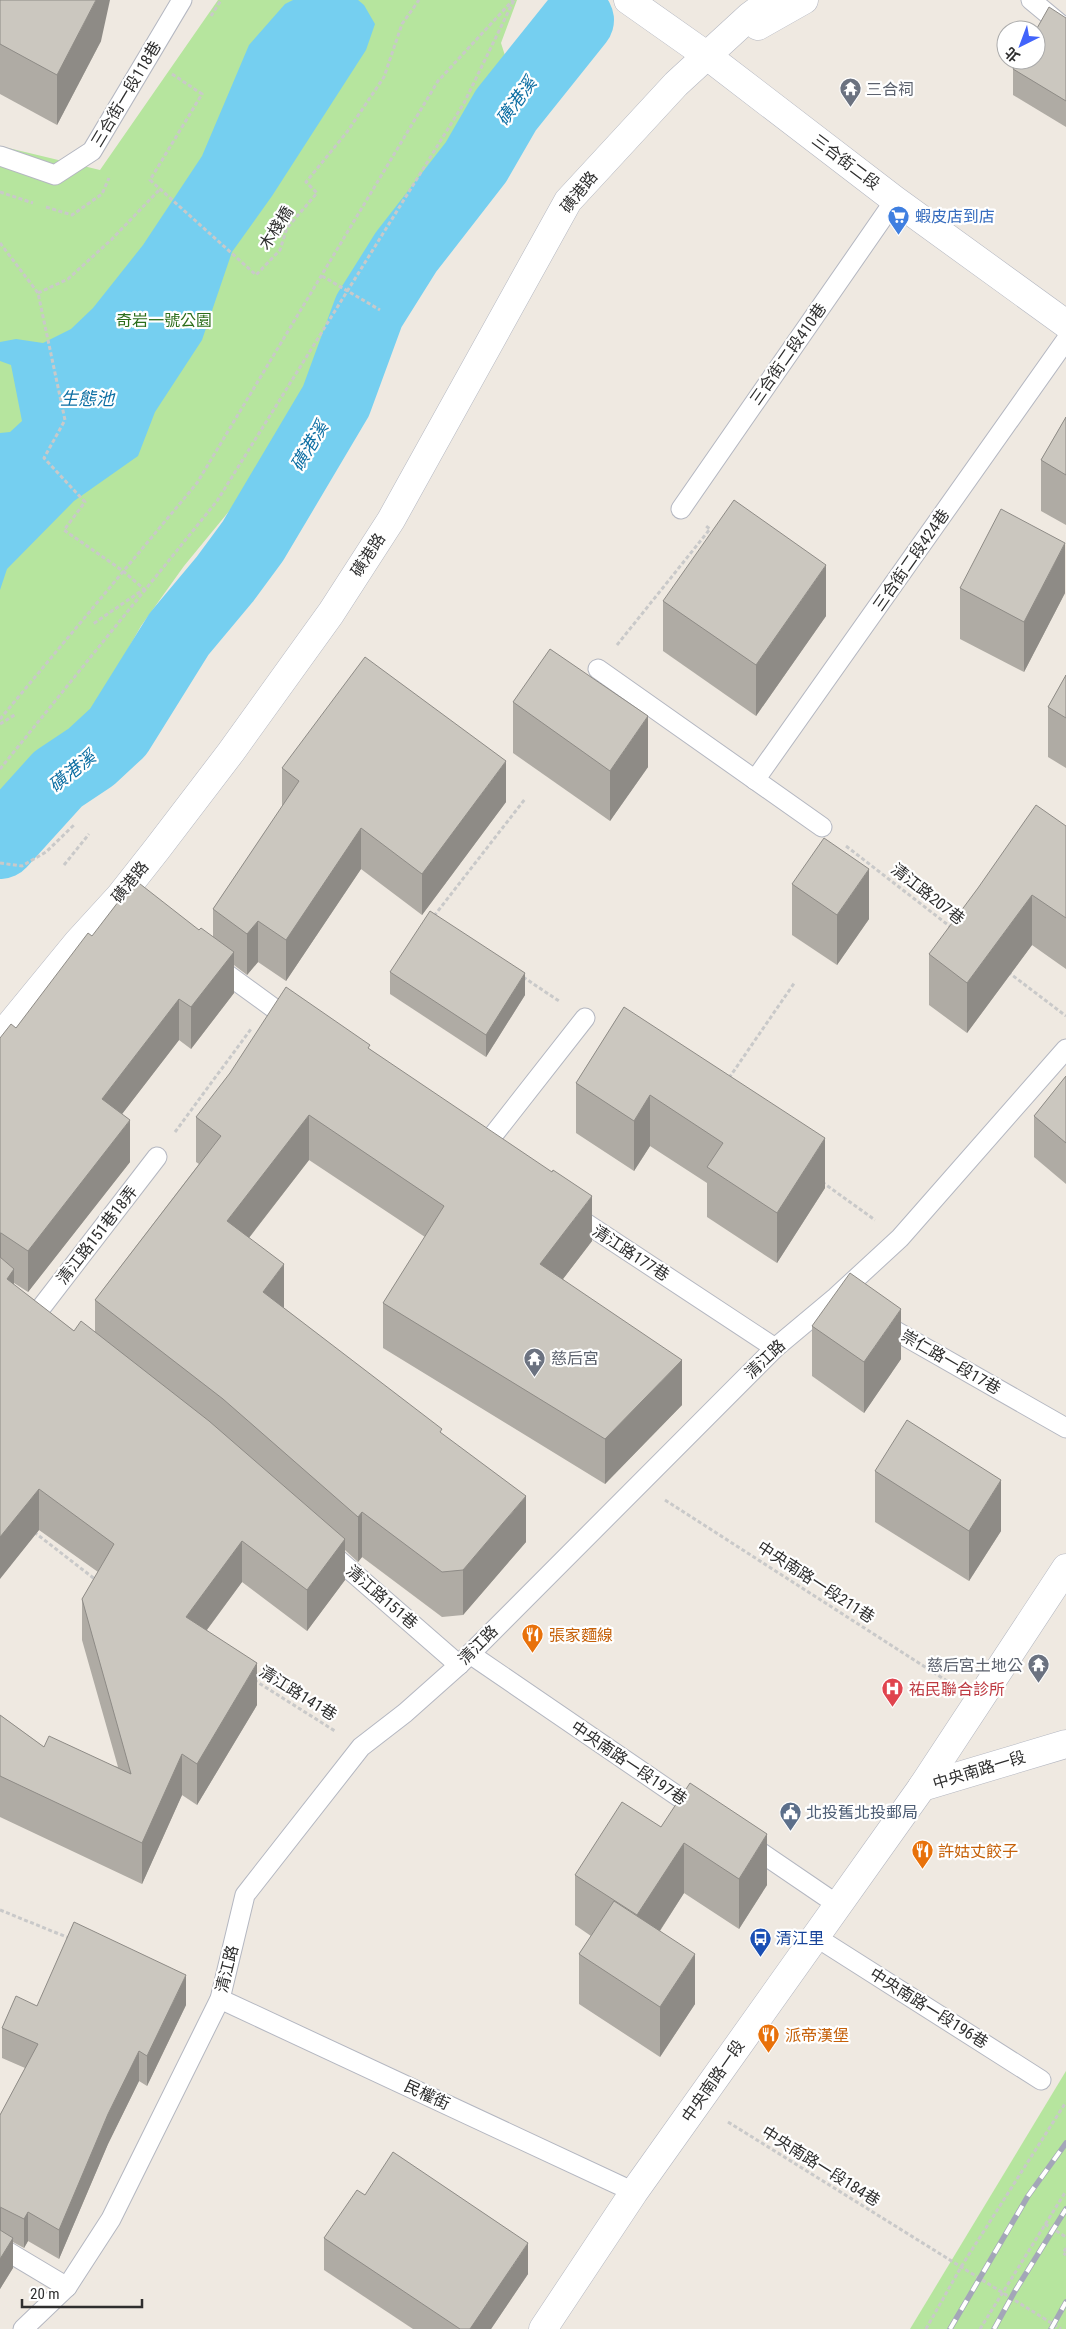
<svg xmlns="http://www.w3.org/2000/svg" width="1066" height="2329" viewBox="0 0 1066 2329" font-family="'Roboto Condensed','Noto Sans TC',sans-serif">
  <rect width="100%" height="100%" fill="#efe9e1"/>
  <g fill="#b6e59e">
    <path d="M 218,0 L 517,0 L 501,43 L 508,65 L 473,111 L 456,148 L 389,234 L 366,271 L 344,315 L 312,392 L 269,459 L 230,510 L 184,566 L 141,626 L 90,716 L 43,766 L 9,791 L 0,802 L 0,146 L 100,170 Z"/>
    <path d="M 1066,2071 L 1066,2329 L 910,2329 Z"/>
  </g>
  <path fill="#75cff0" d="M 293,0 L 358,0 L 364,5 L 375,24 L 366,50 L 272,196 L 232,252 L 202,340 L 155,412 L 138,456 L 74,501 L 7,569 L 0,590 L 0,433 L 10,432 L 22,421 L 11,365 L 0,361 L 0,342 L 16,339 L 43,343 L 71,329 L 93,308 L 143,245 L 202,156 L 249,45 L 285,4 Z"/>
  <g fill="none" stroke-linecap="round" stroke-linejoin="round">
    <path stroke="#75cff0" stroke-width="72" d="M 0,843 L 58,779 L 91,757 L 118,732 L 179,634 L 225,579 L 253,541 L 336,401 L 369,311 L 406,252 L 476,162 L 506,110 L 578,20"/>
    <defs>
      <g id="service">
        <path d="M 1031,0 L 1066,29"/>
        <path d="M 0,156 L 55,175 L 92,151 L 182,0"/>
        <path d="M 681,509 L 895,200"/>
        <path d="M 598,669 L 822,827"/>
        <path d="M 755,780 L 1066,340"/>
        <path d="M 213,964 L 294,1023"/>
        <path d="M 480,1152 L 585,1018"/>
        <path d="M 572,1214 L 775,1348"/>
        <path d="M 37,1313 L 157,1157"/>
        <path d="M 880,1322 L 1066,1428"/>
        <path d="M 326,1549 L 459,1665"/>
        <path d="M 470,1654 L 701,1812"/>
        <path d="M 747,1843 L 838,1905"/>
        <path d="M 816,1937 L 1041,2080"/>
        <path d="M 220,1999 L 634,2192"/>
        <path d="M 0,2247 L 67,2287"/>
        <path d="M 23,2329 L 67,2287 L 111,2219 L 220,1999 L 245,1895 L 361,1747 L 405,1713 L 459,1665 L 775,1348 L 836,1297 L 900,1238 L 1066,1049"/>
      </g>
      <g id="minor">
        <path d="M 628,0 L 706,55 L 895,200 L 1066,324"/>
        <path d="M 758,26 L 804,0"/>
        <path d="M 0,1037 L 78,942 L 120,896 L 157,849 L 231,752 L 331,613 L 391,520 L 568,201 L 676,84 L 750,16 L 772,0"/>
        <path d="M 922,1787 L 1066,1744"/>
        <path d="M 543,2329 L 634,2192 L 922,1787 L 1066,1568"/>
      </g>
    </defs>
    <use href="#service" stroke="#b4b7c1" stroke-width="21"/>
    <use href="#minor" stroke="#b4b7c1" stroke-width="29"/>
    <g stroke="#c9c9c9" stroke-width="3" stroke-dasharray="4 2.5" stroke-linecap="butt">
      <path d="M 211,16 L 221,0"/>
      <path d="M 172,74 L 202,94 L 150,180 L 256,275 L 280,250 L 287,228 L 317,193 L 306,182 L 347,132 L 384,77 L 402,24 L 419,0"/>
      <path d="M 0,192 L 33,203"/>
      <path d="M 46,207 L 72,215 L 102,194 L 109,178"/>
      <path d="M 0,243 L 38,293 L 65,420 L 44,458 L 85,502 L 64,530 L 123,571 L 144,589 L 93,624"/>
      <path d="M 322,276 L 380,310"/>
      <path d="M 38,293 L 68,279 L 112,239 L 160,189"/>
      <path d="M 617,645 L 710,529 L 706,526"/>
      <path d="M 0,719 L 197,483 L 438,81 L 513,0"/>
      <path d="M 0,724 L 16,714"/>
      <path d="M 0,769 L 217,501 L 464,103 L 514,0"/>
      <path d="M 846,846 L 952,928"/>
      <path d="M 0,863 L 22,866 L 46,852 L 75,824"/>
      <path d="M 64,865 L 89,834"/>
      <path d="M 434,916 L 525,799"/>
      <path d="M 1008,972 L 1066,1016"/>
      <path d="M 523,977 L 559,1001"/>
      <path d="M 729,1078 L 795,982"/>
      <path d="M 175,1132 L 251,1029"/>
      <path d="M 822,1182 L 875,1220"/>
      <path d="M 665,1500 L 950,1683"/>
      <path d="M 34,1532 L 96,1580"/>
      <path d="M 254,1680 L 335,1731"/>
      <path d="M 0,1910 L 69,1938"/>
      <path d="M 728,2122 L 1061,2329"/>
      <path d="M 1045,2224 L 1066,2237"/>
      <path d="M 1066,2248 L 1063,2253 L 1066,2255"/>
      <path d="M 926,2329 L 961,2267 L 1066,2102"/>
      <path d="M 980,2329 L 1066,2191"/>
    </g>
    <use href="#service" stroke="#fff" stroke-width="19"/>
    <use href="#minor" stroke="#fff" stroke-width="28"/>
    <defs>
      <g id="rail">
        <path d="M 950,2329 L 1028,2196 L 1066,2143"/>
        <path d="M 994,2329 L 1015,2291 L 1066,2209"/>
        <path d="M 1051,2329 L 1066,2302"/>
      </g>
    </defs>
    <use href="#rail" stroke="#a3a6b8" stroke-width="5.5"/>
    <use href="#rail" stroke="#fff" stroke-width="4" stroke-dasharray="11" stroke-linecap="butt"/>
  </g>
  <g fill="#afaba4">
    <path d="M 0,0 L 101,41 L 57,125 L 0,94 Z"/>
    <path d="M 1066,18 L 1066,127 L 1013,95 L 1013,69 Z"/>
    <path d="M 1066,417 L 1066,525 L 1041,511 L 1041,460 Z"/>
    <path d="M 960,588 L 1065,593 L 1024,672 L 960,639 Z"/>
    <path d="M 663,601 L 826,616 L 756,716 L 663,651 Z"/>
    <path d="M 1066,675 L 1066,768 L 1048,757 L 1048,707 Z"/>
    <path d="M 513,702 L 648,767 L 610,821 L 513,753 Z"/>
    <path d="M 282,768 L 506,802 L 422,915 L 361,869 L 286,981 L 258,962 L 247,975 L 234,965 L 234,993 L 191,1049 L 179,1040 L 122,1114 L 130,1162 L 28,1292 L 14,1283 L 14,1285 L 74,1331 L 95,1332 L 95,1300 L 199,1164 L 196,1162 L 196,1117 L 370,1049 L 592,1241 L 563,1279 L 682,1405 L 605,1484 L 383,1348 L 383,1303 L 425,1237 L 309,1160 L 249,1238 L 284,1308 L 442,1434 L 526,1542 L 463,1615 L 442,1617 L 362,1557 L 358,1562 L 345,1550 L 345,1580 L 307,1631 L 242,1582 L 207,1630 L 257,1705 L 197,1805 L 182,1795 L 142,1884 L 0,1817 L 0,1715 L 44,1747 L 118,1767 L 82,1640 L 82,1599 L 98,1572 L 39,1530 L 0,1578 L 0,1038 L 16,1028 L 92,936 L 199,930 L 213,937 L 213,909 L 282,807 Z"/>
    <path d="M 1066,826 L 1066,969 L 1032,945 L 967,1033 L 929,1005 L 929,954 Z"/>
    <path d="M 792,884 L 869,919 L 837,965 L 792,935 Z"/>
    <path d="M 390,972 L 525,995 L 486,1057 L 390,994 Z"/>
    <path d="M 624,1007 L 825,1188 L 777,1263 L 707,1217 L 707,1183 L 650,1146 L 634,1171 L 576,1133 L 576,1083 Z"/>
    <path d="M 1066,1076 L 1066,1184 L 1034,1157 L 1034,1116 Z"/>
    <path d="M 812,1326 L 901,1359 L 864,1413 L 812,1376 Z"/>
    <path d="M 875,1471 L 1001,1531 L 969,1581 L 875,1522 Z"/>
    <path d="M 661,1827 L 767,1885 L 739,1929 L 684,1893 L 660,1931 L 695,2004 L 660,2057 L 579,2004 L 579,1954 L 591,1936 L 575,1925 L 575,1875 Z"/>
    <path d="M 186,2005 L 147,2086 L 139,2081 L 108,2144 L 59,2259 L 28,2241 L 24,2248 L 13,2242 L 13,2268 L 0,2289 L 0,2115 L 25,2068 L 2,2058 L 2,2028 L 37,2006 Z"/>
    <path d="M 324,2238 L 528,2274 L 491,2329 L 413,2329 L 324,2270 Z"/>
  </g>
  <g fill="#8e8b86">
    <path d="M 96,0 L 110,0 L 101,41 L 57,125 L 57,75 Z"/>
    <path d="M 1065,543 L 1065,593 L 1024,672 L 1024,622 Z"/>
    <path d="M 826,565 L 826,616 L 756,716 L 756,665 Z"/>
    <path d="M 648,716 L 648,767 L 610,821 L 610,771 Z"/>
    <path d="M 506,761 L 506,802 L 422,915 L 422,874 Z"/>
    <path d="M 361,828 L 361,869 L 286,981 L 286,940 Z"/>
    <path d="M 869,869 L 869,919 L 837,965 L 837,915 Z"/>
    <path d="M 1032,895 L 1032,945 L 967,1033 L 967,983 Z"/>
    <path d="M 258,921 L 258,962 L 247,975 L 247,934 Z"/>
    <path d="M 234,952 L 234,993 L 191,1049 L 191,1007 Z"/>
    <path d="M 525,973 L 525,995 L 486,1057 L 486,1035 Z"/>
    <path d="M 179,999 L 179,1040 L 102,1140 L 102,1099 Z"/>
    <path d="M 650,1095 L 650,1146 L 634,1171 L 634,1121 Z"/>
    <path d="M 309,1115 L 309,1160 L 227,1266 L 227,1221 Z"/>
    <path d="M 130,1120 L 130,1162 L 28,1292 L 28,1251 Z"/>
    <path d="M 825,1138 L 825,1188 L 777,1263 L 777,1213 Z"/>
    <path d="M 592,1196 L 592,1241 L 540,1309 L 540,1264 Z"/>
    <rect x="0" y="1233" width="1" height="41"/>
    <path d="M 284,1264 L 284,1309 L 263,1292 Z"/>
    <path d="M 14,1269 L 14,1310 L 7,1279 Z"/>
    <path d="M 901,1309 L 901,1359 L 864,1413 L 864,1362 Z"/>
    <path d="M 682,1360 L 682,1405 L 605,1484 L 605,1439 Z"/>
    <path d="M 1001,1480 L 1001,1531 L 969,1581 L 969,1531 Z"/>
    <path d="M 39,1489 L 39,1530 L 0,1579 L 0,1537 Z"/>
    <path d="M 526,1496 L 526,1542 L 463,1615 L 463,1570 Z"/>
    <path d="M 362,1512 L 362,1557 L 358,1562 L 358,1517 Z"/>
    <path d="M 345,1539 L 345,1580 L 307,1631 L 307,1590 Z"/>
    <path d="M 242,1541 L 242,1582 L 186,1658 L 186,1617 Z"/>
    <path d="M 257,1663 L 257,1705 L 197,1805 L 197,1764 Z"/>
    <path d="M 182,1754 L 182,1795 L 142,1884 L 142,1843 Z"/>
    <path d="M 767,1834 L 767,1885 L 739,1929 L 739,1879 Z"/>
    <path d="M 684,1843 L 684,1893 L 637,1966 L 637,1915 Z"/>
    <path d="M 695,1954 L 695,2004 L 660,2057 L 660,2007 Z"/>
    <path d="M 186,1975 L 186,2005 L 147,2086 L 147,2056 Z"/>
    <path d="M 139,2051 L 139,2081 L 108,2144 L 59,2259 L 59,2230 L 108,2114 Z"/>
    <path d="M 1,2206 L 1,2236 L 0,2236 L 0,2207 Z"/>
    <path d="M 28,2212 L 28,2241 L 24,2248 L 24,2219 Z"/>
    <path d="M 13,2238 L 13,2268 L 0,2289 L 0,2259 Z"/>
    <path d="M 528,2243 L 528,2274 L 491,2329 L 470,2329 Z"/>
  </g>
  <g fill="#cbc7bf" stroke="#8e8b86">
    <path d="M 0,0 L 96,0 L 57,75 L 0,44 Z"/>
    <path d="M 1049,7 L 1066,18 L 1066,101 L 1013,69 L 1018,60 L 1036,60 L 1036,30 Z"/>
    <path d="M 1066,417 L 1066,475 L 1041,460 Z"/>
    <path d="M 734,500 L 826,565 L 756,665 L 663,601 Z"/>
    <path d="M 1001,509 L 1065,543 L 1024,622 L 960,588 Z"/>
    <path d="M 550,649 L 648,716 L 610,771 L 513,702 Z"/>
    <path d="M 365,657 L 506,761 L 422,874 L 361,828 L 286,940 L 258,921 L 247,934 L 213,909 L 299,781 L 282,768 Z"/>
    <path d="M 1066,675 L 1066,718 L 1048,707 Z"/>
    <path d="M 1036,805 L 1066,826 L 1066,918 L 1032,895 L 967,983 L 929,954 L 978,888 Z"/>
    <path d="M 824,838 L 869,869 L 837,915 L 792,884 Z"/>
    <path d="M 135,880 L 199,930 L 201,928 L 234,952 L 191,1007 L 179,999 L 102,1099 L 130,1120 L 28,1251 L 1,1233 L 0,1233 L 0,1038 L 11,1024 L 16,1028 L 88,933 L 92,936 Z"/>
    <path d="M 430,911 L 525,973 L 486,1035 L 390,972 Z"/>
    <path d="M 286,987 L 370,1045 L 368,1048 L 552,1172 L 553,1170 L 592,1196 L 540,1264 L 682,1360 L 605,1439 L 383,1303 L 444,1206 L 309,1115 L 227,1221 L 284,1264 L 263,1292 L 442,1429 L 440,1432 L 526,1496 L 463,1570 L 442,1572 L 362,1512 L 358,1517 L 223,1399 L 95,1300 L 221,1136 L 196,1117 L 230,1073 Z"/>
    <path d="M 624,1007 L 825,1138 L 777,1213 L 707,1167 L 723,1143 L 650,1095 L 634,1121 L 576,1083 Z"/>
    <path d="M 1066,1076 L 1066,1143 L 1034,1116 Z"/>
    <path d="M 0,1257 L 14,1269 L 7,1279 L 74,1331 L 81,1321 L 209,1421 L 345,1539 L 307,1590 L 242,1541 L 186,1617 L 257,1663 L 197,1764 L 182,1754 L 142,1843 L 0,1776 L 0,1715 L 44,1747 L 49,1736 L 131,1774 L 82,1599 L 114,1544 L 39,1489 L 0,1537 Z"/>
    <path d="M 850,1273 L 901,1309 L 864,1362 L 812,1326 Z"/>
    <path d="M 907,1420 L 1001,1480 L 969,1531 L 875,1471 Z"/>
    <path d="M 690,1783 L 767,1834 L 739,1879 L 684,1843 L 637,1915 L 575,1875 L 622,1802 L 661,1827 Z"/>
    <path d="M 614,1901 L 695,1954 L 660,2007 L 579,1954 Z"/>
    <path d="M 74,1922 L 186,1975 L 147,2056 L 139,2051 L 108,2114 L 59,2230 L 28,2212 L 24,2219 L 0,2207 L 0,2115 L 38,2044 L 2,2028 L 16,1996 L 37,2006 Z"/>
    <path d="M 393,2152 L 528,2243 L 470,2329 L 460,2329 L 324,2238 L 357,2190 L 365,2195 Z"/>
    <path d="M 0,2230 L 13,2238 L 0,2259 Z"/>
  </g>
  <defs>
    <symbol id="temple-pin" viewBox="-11 -11 22 30"><path d="M0 17L-7.5 6A9.5 9.5 0 1 1 7.5 6Z" fill="#6b7280" stroke="#fff"/><path d="M0-6L5-2H3V0L6.5 2.5H4V6H1.5V3h-3V6H-4V2.5H-6.5L-3 0V-2H-5Z" fill="#fff"/></symbol>
    <symbol id="supermarket-pin" viewBox="-11 -11 22 30"><path d="M0 17L-7.5 6A9.5 9.5 0 1 1 7.5 6Z" fill="#3f7fe0" stroke="#fff"/><path d="M-6-5.5h2.5l.6 2H6L4.5 2H-2.5L-4.4-4H-6ZM-1.5 3.2a1.3 1.3 0 1 0 .1 0ZM3 3.2a1.3 1.3 0 1 0 .1 0Z" fill="#fff"/></symbol>
    <symbol id="restaurant-pin" viewBox="-11 -11 22 30"><path d="M0 17L-7.5 6A9.5 9.5 0 1 1 7.5 6Z" fill="#e8710a" stroke="#fff"/><path d="M-5-6h1v4h1v-4h1v4h1v-4h1v5L-1.5 .5V6h-2V.5L-5-1ZM5-6V6H3V1.5H1.5Q1.5-4 5-6Z" fill="#fff"/></symbol>
    <symbol id="hospital-pin" viewBox="-11 -11 22 30"><path d="M0 17L-7.5 6A9.5 9.5 0 1 1 7.5 6Z" fill="#e0444e" stroke="#fff"/><path d="M-5-5h3v3.5h4V-5h3V5h-3V1.5h-4V5h-3Z" fill="#fff"/></symbol>
    <symbol id="civic-pin" viewBox="-11 -11 22 30"><path d="M0 17L-7.5 6A9.5 9.5 0 1 1 7.5 6Z" fill="#5c6f8a" stroke="#fff"/><path d="M-.6-6.5H3V-4.5H.6V-3L4-1V1h2V6H-6V1h2V-1L-.6-3ZM-1.2 2.5V6h2.4V2.5Z" fill="#fff"/></symbol>
    <symbol id="bus-pin" viewBox="-11 -11 22 30"><path d="M0 17L-7.5 6A9.5 9.5 0 1 1 7.5 6Z" fill="#1a4fb4" stroke="#fff"/><path d="M-5-6H5V4H4V6H2V4H-2V6H-4V4H-5ZM-3.5-4V0h7V-4ZM-3.5 1.2v1.5H-2V1.2ZM2 1.2v1.5H3.5V1.2Z" fill="#fff"/></symbol>
  </defs>
  <g fill-rule="evenodd">
    <use href="#temple-pin" x="838" y="76" width="25" height="34"/>
    <use href="#supermarket-pin" x="886" y="204" width="25" height="34"/>
    <use href="#temple-pin" x="522" y="1346" width="25" height="34"/>
    <use href="#restaurant-pin" x="520" y="1622" width="25" height="34"/>
    <use href="#temple-pin" x="1026" y="1652" width="25" height="34"/>
    <use href="#hospital-pin" x="880" y="1676" width="25" height="34"/>
    <use href="#civic-pin" x="778" y="1800" width="25" height="34"/>
    <use href="#restaurant-pin" x="910" y="1838" width="25" height="34"/>
    <use href="#bus-pin" x="748" y="1926" width="25" height="34"/>
    <use href="#restaurant-pin" x="756" y="2022" width="25" height="34"/>
  </g>
  <g text-anchor="middle" dominant-baseline="central" stroke-width="4.5" stroke-linejoin="round" paint-order="stroke">
    <g font-size="16" fill="#5b616d" stroke="#fff" text-anchor="start">
      <text x="866" y="89">三合祠</text>
      <text x="551" y="1358">慈后宮</text>
      <text x="1023" y="1665" text-anchor="end">慈后宮土地公</text>
    </g>
    <g font-size="16" fill="#2e2e2e" stroke="#fff">
      <text transform="translate(126 94) rotate(-59)">三合街一段118巷</text>
      <text transform="translate(846 162) rotate(37)">三合街二段</text>
      <text transform="translate(579 192) rotate(-51)">磺港路</text>
      <text transform="translate(276 228) rotate(-57)">木棧橋</text>
      <text transform="translate(788 354) rotate(-55)">三合街二段410巷</text>
      <text transform="translate(368 555) rotate(-57)">磺港路</text>
      <text transform="translate(911 560) rotate(-55)">三合街二段424巷</text>
      <text transform="translate(130 882) rotate(-51)">磺港路</text>
      <text transform="translate(928 894) rotate(38)">清江路207巷</text>
      <text transform="translate(97 1235) rotate(-52)">清江路151巷18弄</text>
      <text transform="translate(631 1253) rotate(33)">清江路177巷</text>
      <text transform="translate(765 1359) rotate(-43)">清江路</text>
      <text transform="translate(951 1362) rotate(30)">崇仁路一段17巷</text>
      <text transform="translate(816 1582) rotate(33)">中央南路一段211巷</text>
      <text transform="translate(382 1597) rotate(41)">清江路151巷</text>
      <text transform="translate(478 1645) rotate(-45)">清江路</text>
      <text transform="translate(298 1693) rotate(32)">清江路141巷</text>
      <text transform="translate(629 1763) rotate(34)">中央南路一段197巷</text>
      <text transform="translate(979 1770) rotate(-17)">中央南路一段</text>
      <text transform="translate(227 1969) rotate(-76)">清江路</text>
      <text transform="translate(929 2008) rotate(32)">中央南路一段196巷</text>
      <text transform="translate(713 2081) rotate(-55)">中央南路一段</text>
      <text transform="translate(427 2095) rotate(25)">民權街</text>
      <text transform="translate(821 2166) rotate(32)">中央南路一段184巷</text>
    </g>
    <g font-size="16" fill="#366cbe" stroke="#fff" text-anchor="start">
      <text x="915" y="216">蝦皮店到店</text>
    </g>
    <g font-size="16" fill="#2c6e1b" stroke="#fff">
      <text x="164" y="320">奇岩一號公園</text>
    </g>
    <g font-size="16" fill="#c56008" stroke="#fff" text-anchor="start">
      <text x="549" y="1635">張家麵線</text>
      <text x="938" y="1851">許姑丈餃子</text>
      <text x="785" y="2035">派帝漢堡</text>
    </g>
    <g font-size="16" fill="#be3a42" stroke="#fff" text-anchor="start">
      <text x="909" y="1689">祐民聯合診所</text>
    </g>
    <g font-size="16" fill="#4e5e75" stroke="#fff" text-anchor="start">
      <text x="806" y="1812">北投舊北投郵局</text>
    </g>
    <g font-size="16" fill="#164399" stroke="#fff" text-anchor="start">
      <text x="776" y="1938">清江里</text>
    </g>
    <g font-size="18" font-style="italic" fill="#0d6fa3" stroke="#fff">
      <text transform="translate(516 101) rotate(-54)">磺港溪</text>
      <text x="87" y="398">生態池</text>
      <text transform="translate(309 446) rotate(-59)">磺港溪</text>
      <text transform="translate(72 771) rotate(-39)">磺港溪</text>
    </g>
  </g>
  <g transform="translate(1021 45) rotate(222)"><circle r="24" fill="#ffffff" stroke="#ababab"/>
  <path d="M0-4L9 19L0 12L-9 19Z" fill="#4264fb"/>
  <text y="-8" font-size="14" font-weight="bold" text-anchor="middle" fill="#2e2e2e">北</text>
  </g>
  <path d="M22 2299v8h120v-8" fill="none" stroke="#2e2e2e" stroke-width="2.5"/>
  <text x="30" y="2299" font-size="15" fill="#2e2e2e" stroke="#ffffff" stroke-width="4" paint-order="stroke">20 m</text>
</svg>
